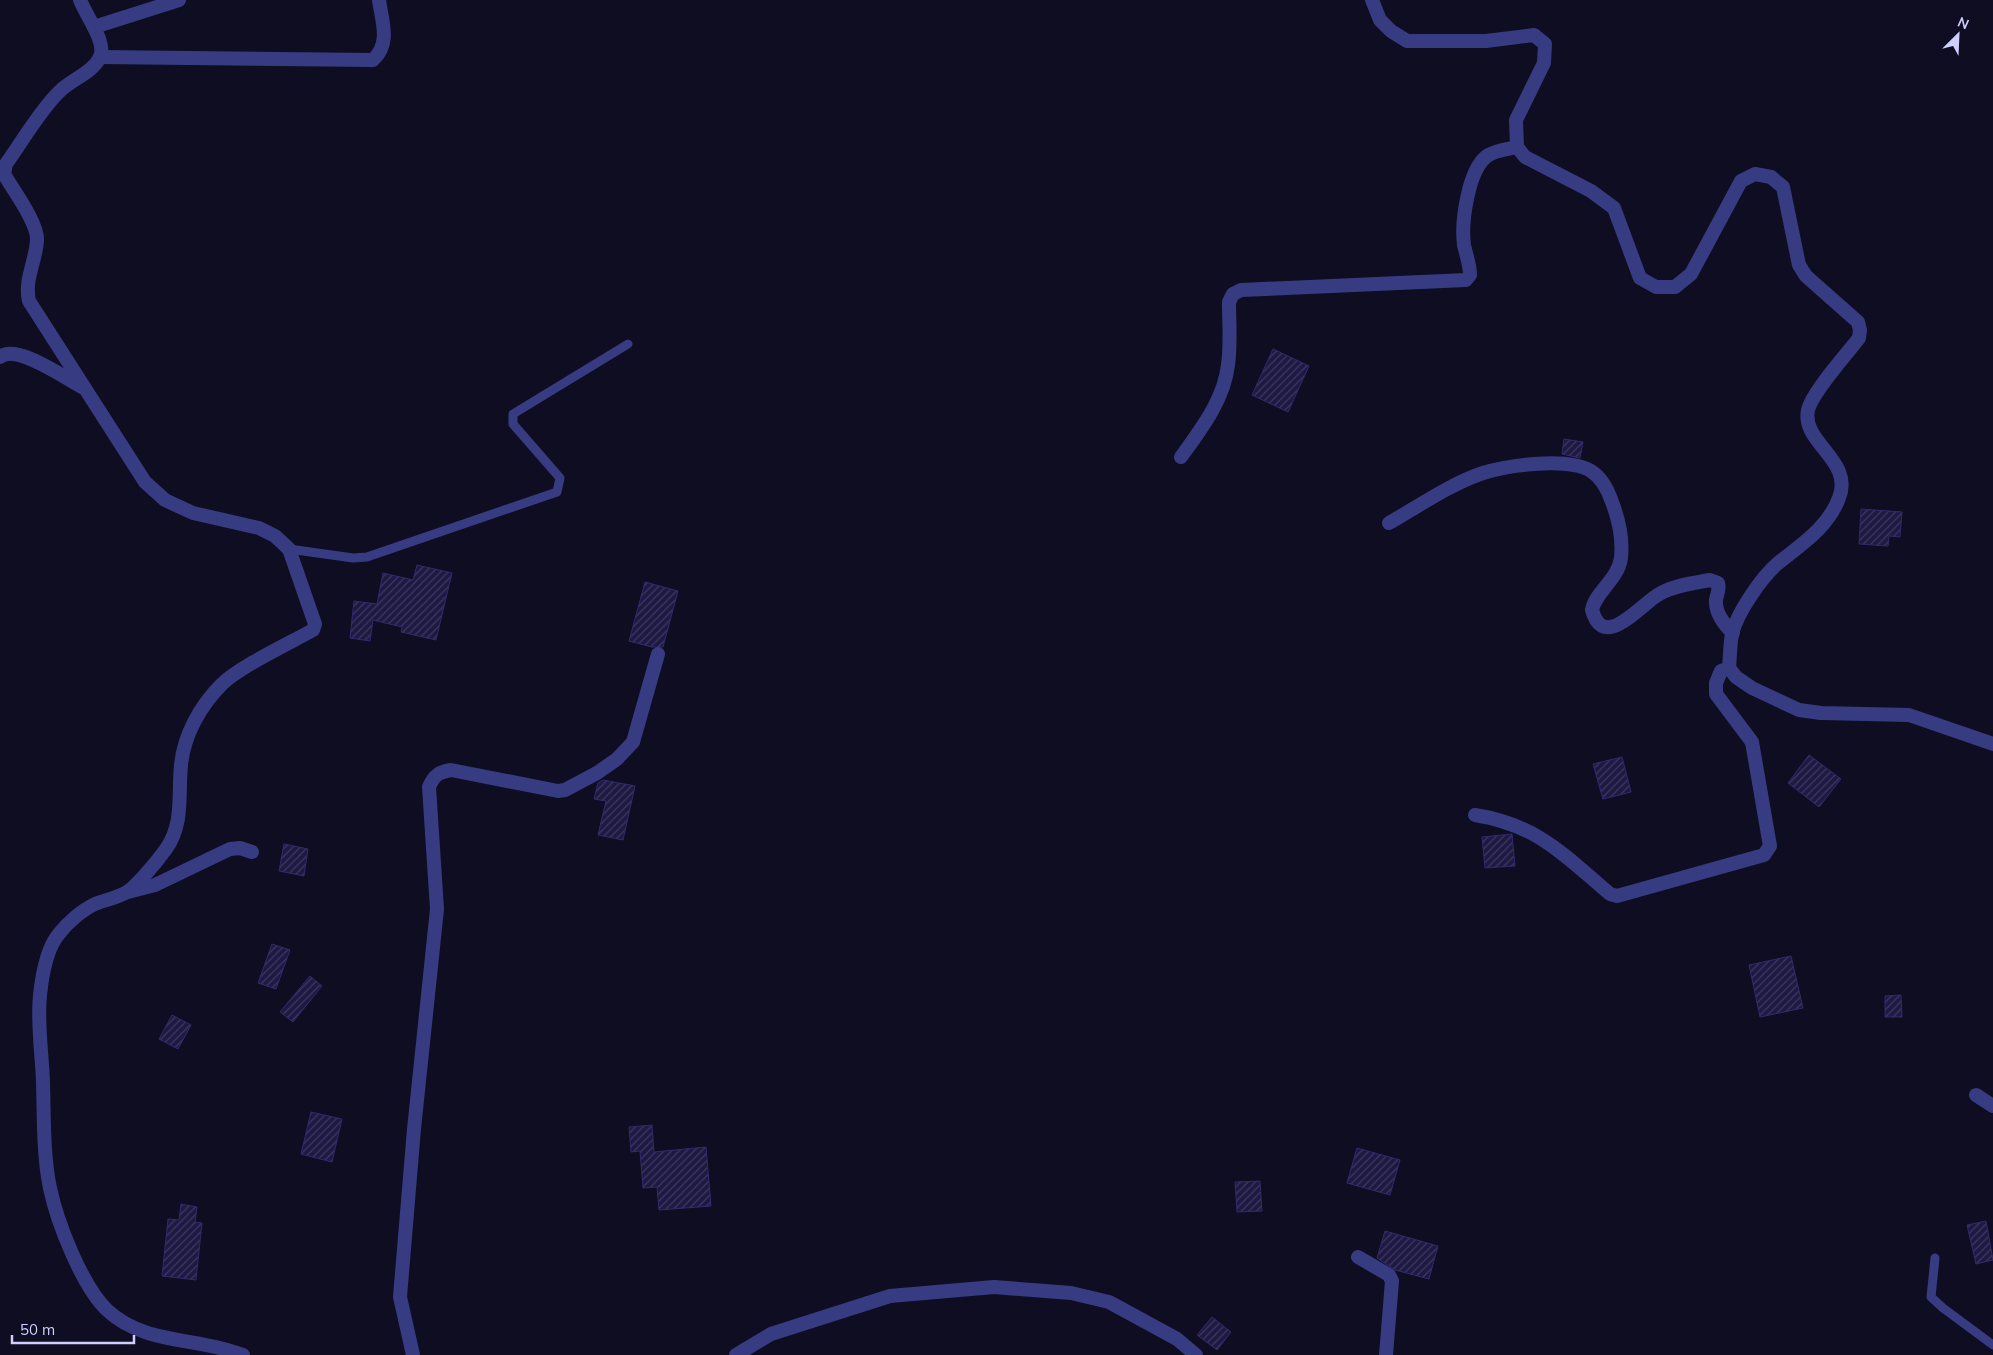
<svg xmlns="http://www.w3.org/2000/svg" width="1993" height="1355" viewBox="0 0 1993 1355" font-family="Mulish,sans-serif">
  <defs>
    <pattern id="building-hatch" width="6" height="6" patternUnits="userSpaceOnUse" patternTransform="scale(1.25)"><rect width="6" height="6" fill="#1d1943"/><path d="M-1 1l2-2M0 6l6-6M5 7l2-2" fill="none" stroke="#3d395f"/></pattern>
  </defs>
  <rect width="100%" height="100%" fill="#0e0d22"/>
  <g fill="url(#building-hatch)" stroke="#312a6f">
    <path d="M 1273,349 L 1309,366 L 1288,412 L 1252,395 Z"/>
    <path d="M 1564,439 L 1583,442 L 1580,458 L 1562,454 Z"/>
    <path d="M 1861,509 L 1902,512 L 1900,537 L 1889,536 L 1888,546 L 1859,544 Z"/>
    <path d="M 417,565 L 452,573 L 436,640 L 401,632 L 402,627 L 373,620 L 370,641 L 350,638 L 354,601 L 377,604 L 383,573 L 413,580 Z"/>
    <path d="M 645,582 L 678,591 L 663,647 L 652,647 L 629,641 Z"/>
    <path d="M 1809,755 L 1841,779 L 1819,807 L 1788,783 Z"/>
    <path d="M 1622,757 L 1631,792 L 1603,799 L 1593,764 Z"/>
    <path d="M 603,780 L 635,786 L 623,840 L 598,835 L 606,801 L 594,799 L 598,783 Z"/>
    <path d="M 1512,834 L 1515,866 L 1485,868 L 1482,837 Z"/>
    <path d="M 284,844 L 308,849 L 304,876 L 279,871 Z"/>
    <path d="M 272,944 L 290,950 L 276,989 L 258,983 Z"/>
    <path d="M 1791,956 L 1803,1008 L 1760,1017 L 1749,965 Z"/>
    <path d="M 310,976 L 322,986 L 293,1022 L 280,1012 Z"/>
    <path d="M 1901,995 L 1902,1017 L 1885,1017 L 1885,996 Z"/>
    <path d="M 172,1015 L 191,1025 L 178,1049 L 159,1039 Z"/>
    <path d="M 311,1112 L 342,1119 L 332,1162 L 301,1154 Z"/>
    <path d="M 652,1125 L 654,1152 L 706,1147 L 711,1206 L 659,1210 L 657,1187 L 643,1188 L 640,1151 L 631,1152 L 629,1127 Z"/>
    <path d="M 1357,1148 L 1400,1160 L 1390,1195 L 1347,1183 Z"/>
    <path d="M 1260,1181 L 1262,1211 L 1237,1212 L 1235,1182 Z"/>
    <path d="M 181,1204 L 197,1207 L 195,1222 L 202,1223 L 196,1280 L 162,1276 L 168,1219 L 179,1220 Z"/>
    <path d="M 1986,1221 L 1993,1260 L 1976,1264 L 1967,1225 Z"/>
    <path d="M 1385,1231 L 1438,1246 L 1429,1279 L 1395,1270 L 1377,1258 Z"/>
    <path d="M 1212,1317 L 1231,1332 L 1217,1350 L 1197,1335 Z"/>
  </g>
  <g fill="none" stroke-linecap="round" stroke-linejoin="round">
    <g stroke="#373c82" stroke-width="9">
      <path d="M 289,549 L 353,558 L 367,557 L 557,492 L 560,478 L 513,424 L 513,414 L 628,344"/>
      <path d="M 1935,1258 L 1931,1297 L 1943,1308 L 1993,1345"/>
    </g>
    <g stroke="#373c82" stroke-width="14">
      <path d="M 80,0 C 85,14 107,42 100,57 C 93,73 70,80 59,92 C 41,109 21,143 6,164 L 4,174 C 13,190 38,223 37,240 C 36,261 24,280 29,301 L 145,482 L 165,500 L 193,513 L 259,528 L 275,536 L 289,549 L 315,624 L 313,630 C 288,644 241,666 222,684 C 200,706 184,735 181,765 C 178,794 184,824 166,849 C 158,860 137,886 127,892 C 117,898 105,900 95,904 C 82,910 67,923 58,935 C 46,950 42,976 40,995 C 37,1023 42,1053 43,1082 C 44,1115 43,1155 50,1188 C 57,1222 82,1286 107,1310 C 144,1345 199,1337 243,1355"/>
      <path d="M 1372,0 L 1380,20 L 1391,31 L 1407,41 L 1486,41 L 1534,35 L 1545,44 L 1544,63 L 1516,120 L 1517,147 L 1525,157 L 1591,191 L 1614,208 L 1640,278 L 1656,287 L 1675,287 L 1691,274 L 1741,181 L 1755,174 L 1771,177 L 1783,187 L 1799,265 L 1806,276 L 1858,322 L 1860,330 L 1859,338 C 1847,354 1812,392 1808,410 C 1801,443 1854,460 1839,498 C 1828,528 1800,545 1777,564 C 1761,578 1737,613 1732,634 C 1730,645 1730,657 1729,668 L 1736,677 L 1752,688 L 1799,710 L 1821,713 L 1909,715 L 1993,744"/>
      <path d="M 94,27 L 179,0"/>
      <path d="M 100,57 L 373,60 C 391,43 382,22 379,0"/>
      <path d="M 0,357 C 16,343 65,378 82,387"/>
      <path d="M 1181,457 C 1201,429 1224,400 1228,365 C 1231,344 1229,322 1229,302 L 1233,294 L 1241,290 L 1466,280 L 1470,275 C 1470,264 1466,255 1464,245 C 1461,223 1468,170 1487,156 C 1495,150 1508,149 1517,147"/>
      <path d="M 1389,523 C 1419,506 1450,484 1483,473 C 1508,465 1568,457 1591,471 C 1602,478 1608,490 1612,502 C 1619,520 1623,538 1621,558 C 1618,580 1595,592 1592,610 C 1604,653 1641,603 1661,593 C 1676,585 1694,583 1710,580 L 1718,583 C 1720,590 1717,593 1716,600 C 1715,612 1724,625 1733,633"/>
      <path d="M 1475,815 C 1538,825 1564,855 1610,894 L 1617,896 L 1764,855 L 1770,846 L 1752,742 L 1716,694 L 1716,683 L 1721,671 L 1729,668"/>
      <path d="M 128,892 L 155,885 L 230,849 L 240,848 L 252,852"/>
      <path d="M 1976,1095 L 1993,1106"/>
      <path d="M 1358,1257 L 1389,1275 L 1392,1281 L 1386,1355"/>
      <path d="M 413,1355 L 400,1297 L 414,1129 L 437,909 L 429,787 C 434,775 439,772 451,770 L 558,791 L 565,790 L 597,773 L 617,759 L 633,742 L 658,654"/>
      <path d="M 736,1355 L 771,1334 L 890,1296 L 994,1287 L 1071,1293 L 1109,1302 L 1177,1339 L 1196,1355"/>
    </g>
  </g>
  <g transform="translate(1958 35) rotate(24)" stroke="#0e0d22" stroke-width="4" paint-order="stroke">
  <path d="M0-4L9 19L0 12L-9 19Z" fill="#ceceff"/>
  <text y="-8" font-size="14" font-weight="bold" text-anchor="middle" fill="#ceceff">N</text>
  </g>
  <path d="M12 1335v8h122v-8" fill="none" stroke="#ceceff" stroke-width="2.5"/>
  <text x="20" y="1335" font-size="15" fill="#ceceff" stroke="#0e0d22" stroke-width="4" paint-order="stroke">50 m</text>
</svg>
